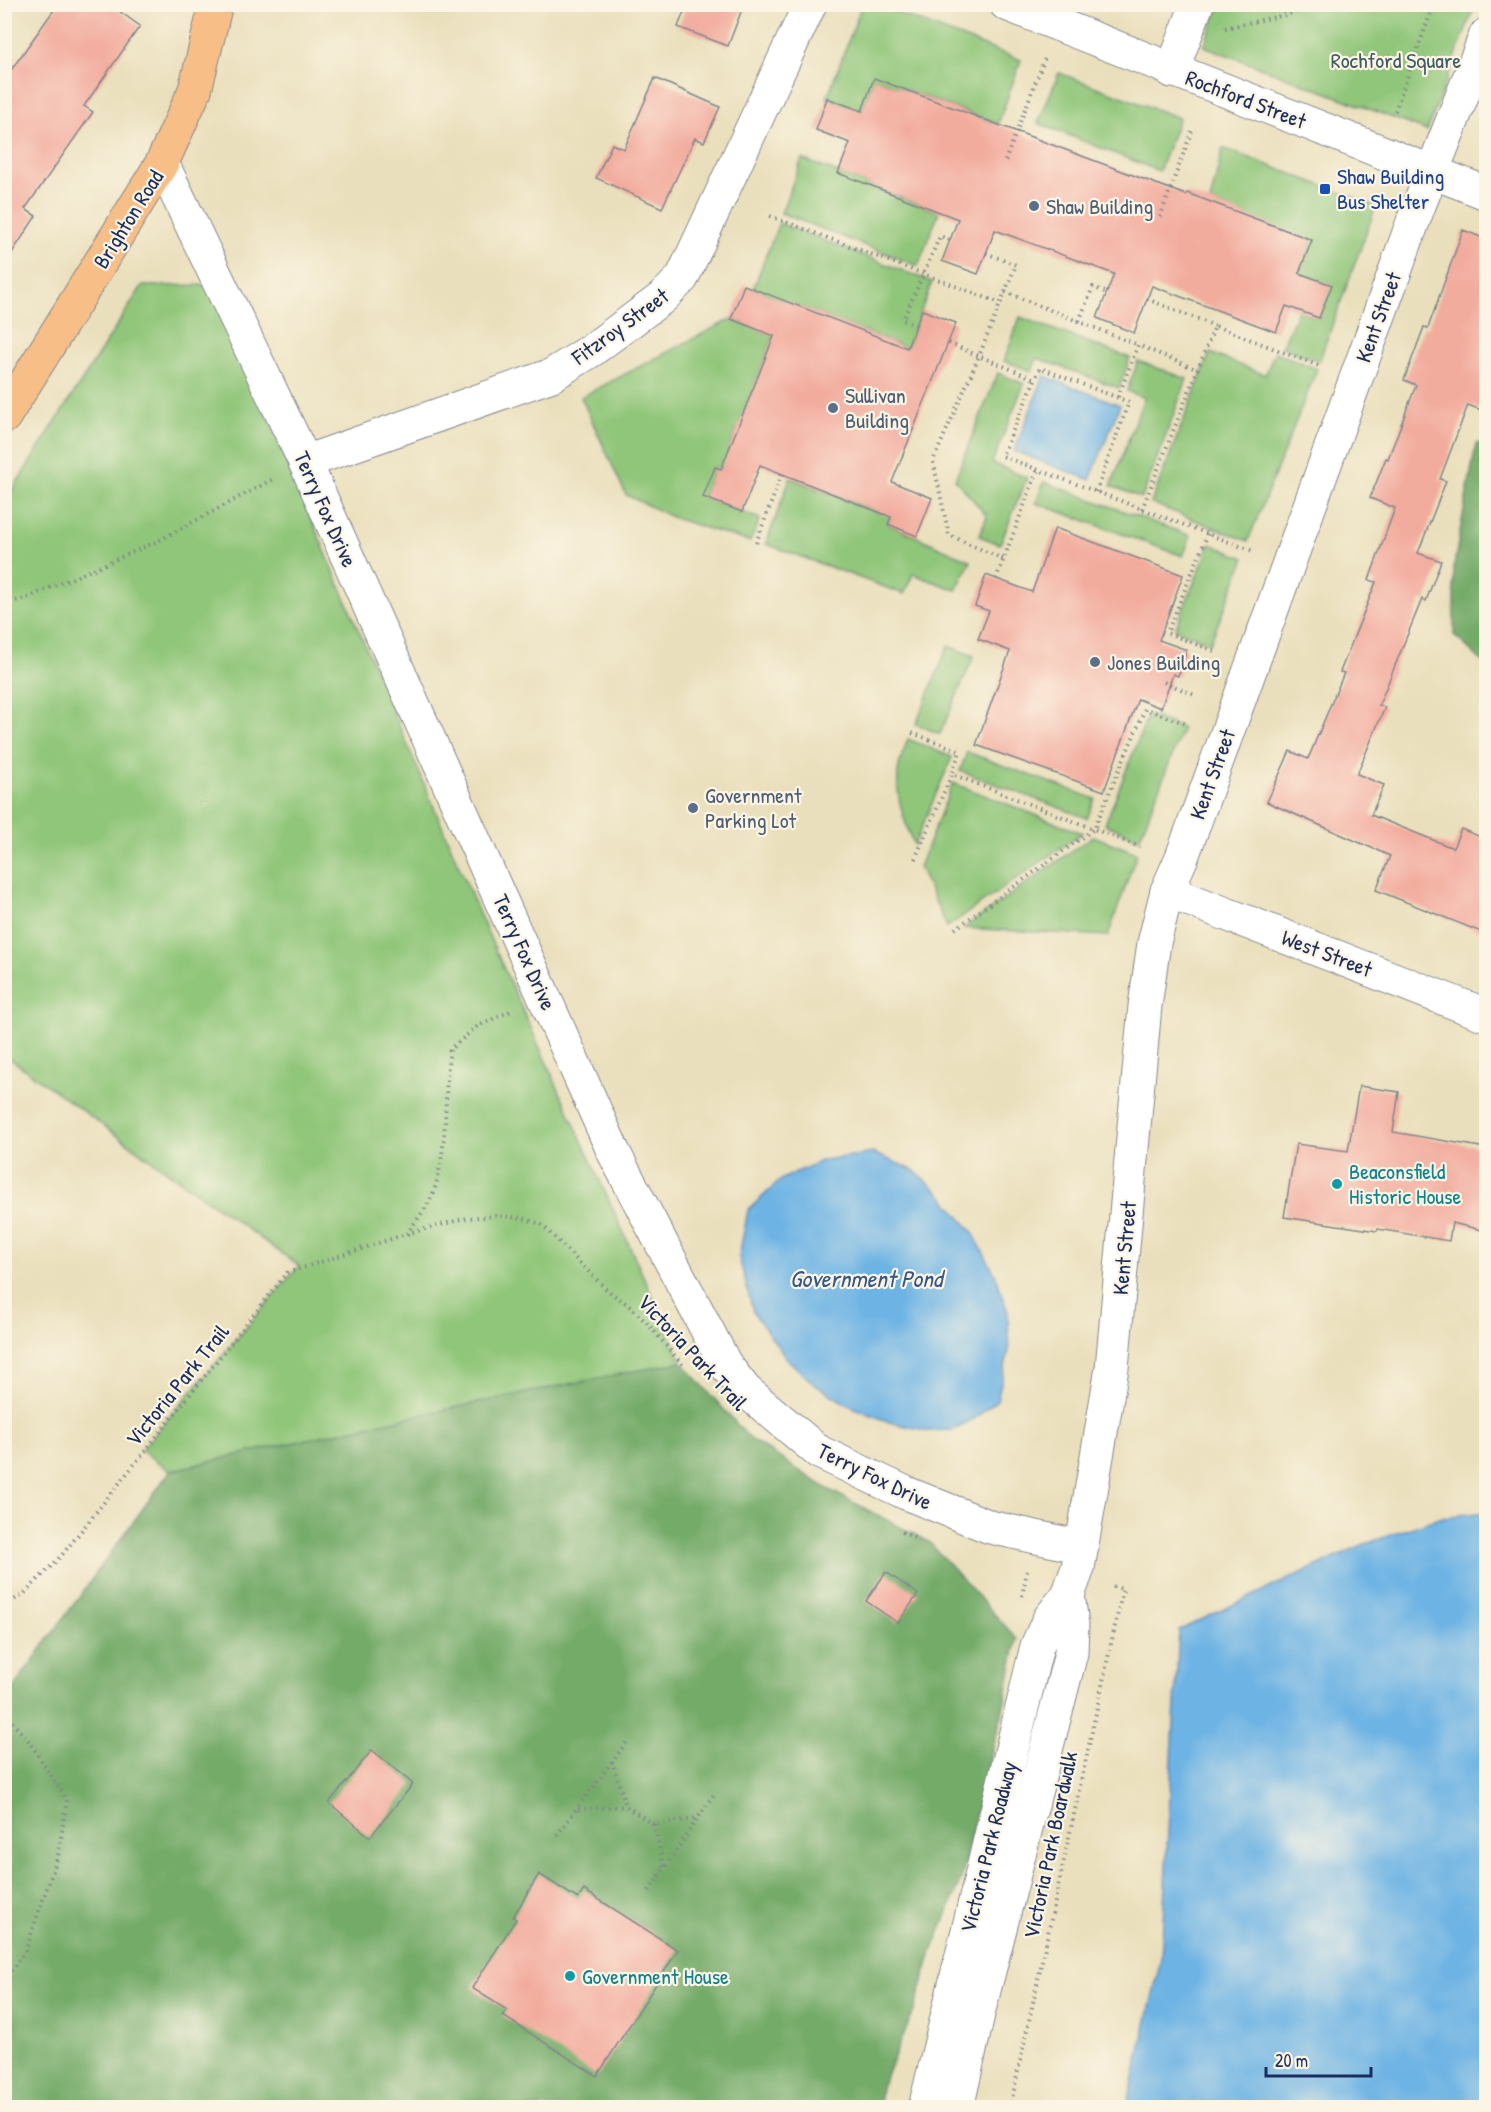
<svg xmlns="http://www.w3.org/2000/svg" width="1491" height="2112" viewBox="0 0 1491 2112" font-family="'Patrick Hand',sans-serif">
  <rect width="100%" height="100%" fill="#fcf5e5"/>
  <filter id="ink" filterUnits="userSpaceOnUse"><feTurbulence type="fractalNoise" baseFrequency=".0167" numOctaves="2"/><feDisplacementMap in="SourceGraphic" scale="12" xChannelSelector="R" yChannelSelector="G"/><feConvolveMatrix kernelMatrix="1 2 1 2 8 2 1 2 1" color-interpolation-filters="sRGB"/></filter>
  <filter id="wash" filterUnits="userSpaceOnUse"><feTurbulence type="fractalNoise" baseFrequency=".008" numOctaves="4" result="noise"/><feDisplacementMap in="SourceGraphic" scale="24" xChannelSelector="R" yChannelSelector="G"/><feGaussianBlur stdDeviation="1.35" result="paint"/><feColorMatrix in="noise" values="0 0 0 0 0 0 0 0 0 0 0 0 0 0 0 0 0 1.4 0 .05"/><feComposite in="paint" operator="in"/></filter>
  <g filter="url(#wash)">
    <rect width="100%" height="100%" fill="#eadfbc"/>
    <g fill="#90c679" stroke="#567a6c" stroke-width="1.5">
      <path d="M 1220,4 L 1475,4 L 1475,5 L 1427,131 L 1204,46 Z"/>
      <path d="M 862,5 L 877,5 L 1021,60 L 998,124 L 874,78 L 862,111 L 827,98 Z"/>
      <path d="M 1059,73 L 1179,118 L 1159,171 L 1038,123 Z"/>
      <path d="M 1223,148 L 1376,206 L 1319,361 L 1282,347 L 1298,310 L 1319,318 L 1331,285 L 1299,273 L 1311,240 L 1210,202 Z"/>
      <path d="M 802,159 L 939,212 L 918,266 L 781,213 Z"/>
      <path d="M 779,223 L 932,282 L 907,348 L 753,289 Z"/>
      <path d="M 212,285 L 481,918 L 682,1362 C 511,1395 340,1430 170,1471 L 141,1450 L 299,1266 L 5,1055 L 4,503 L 142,286 Z"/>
      <path d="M 1020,317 L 1130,358 L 1119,388 L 1037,358 L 1032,371 L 1004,361 Z"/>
      <path d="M 731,319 L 774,336 L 727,454 L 733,473 L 715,467 L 703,497 L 760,519 L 750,542 L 674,518 L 626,495 L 581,397 Z"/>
      <path d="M 1275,352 L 1317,369 L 1248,541 L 1151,503 L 1210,353 L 1265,375 Z"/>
      <path d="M 1138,361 L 1187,379 L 1142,498 L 1111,486 L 1144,398 L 1127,391 Z"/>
      <path d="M 998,373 L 1024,384 L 992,463 L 1027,478 L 1000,544 L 979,536 L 987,516 L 955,479 Z"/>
      <path d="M 790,478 L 880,513 L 892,513 L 888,524 L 971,561 L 956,590 L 913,574 L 904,594 L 766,544 Z"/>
      <path d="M 1044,482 L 1191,536 L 1183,556 L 1036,503 Z"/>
      <path d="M 1210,544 L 1245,558 L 1210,643 L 1175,629 Z"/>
      <path d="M 948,646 L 974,656 L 940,734 L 916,724 Z"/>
      <path d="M 1148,715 L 1183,728 L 1139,839 L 1105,824 Z"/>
      <path d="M 908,739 L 952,757 L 914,845 C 904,821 894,793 899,766 C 901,757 905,748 908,739 Z"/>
      <path d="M 967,752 L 1095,799 L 1087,818 L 960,771 Z"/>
      <path d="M 953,783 L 1082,833 L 947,927 L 919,867 Z"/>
      <path d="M 1093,836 L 1137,853 L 1108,936 L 964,928 Z"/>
    </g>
    <g fill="#74ab69" stroke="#486d64" stroke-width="1.5">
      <path d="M 1486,441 L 1486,665 L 1454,635 L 1454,565 L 1476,444 Z"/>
      <path d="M 1486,731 L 1486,809 L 1483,800 Z"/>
      <path d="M 682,1362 L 749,1438 L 826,1488 L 929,1542 L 1017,1639 L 1002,1715 L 981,1790 L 961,1880 L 933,1949 L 914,2011 L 881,2087 L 879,2107 L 5,2108 L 5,1699 L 170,1471 C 340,1430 511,1395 682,1362 Z"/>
    </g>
    <g fill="#6db3e4" stroke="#4471a1" stroke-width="1.5">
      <path d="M 1044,376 L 1120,405 L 1090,480 L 1014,451 Z"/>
      <path d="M 873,1153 L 915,1171 L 942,1195 L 973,1233 L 996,1276 L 1008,1313 L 1009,1350 L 997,1400 L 975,1418 L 952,1430 L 928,1431 L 889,1422 L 850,1406 L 815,1385 L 787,1359 L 753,1312 L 739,1257 L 748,1210 L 782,1179 L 823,1160 Z"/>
      <path d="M 1486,1512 L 1486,2107 L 1127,2107 L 1161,1959 L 1179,1630 L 1362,1545 L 1442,1517 Z"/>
    </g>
    <g id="blocks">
      <g fill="#f2ac9e">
        <path d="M 58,4 L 109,4 L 140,26 L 84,106 L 93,112 L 25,209 L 36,216 L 4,265 L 4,80 Z"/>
        <path d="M 687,4 L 744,4 L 728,46 L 678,27 Z"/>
        <path d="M 655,78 L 720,107 L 704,142 L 695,138 L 662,208 L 596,178 L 612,144 L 624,149 Z"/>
        <path d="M 874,78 L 1186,195 L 1187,193 L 1312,240 L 1299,273 L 1332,285 L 1319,318 L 1286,306 L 1276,332 L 1152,286 L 1134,333 L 1097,318 L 1114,274 L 995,230 L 978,274 L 942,261 L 958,219 L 838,173 L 850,143 L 816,130 L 827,98 L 862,111 Z"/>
        <path d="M 1463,230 L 1486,239 L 1486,412 L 1468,405 L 1440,479 L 1446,481 L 1418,553 L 1441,561 L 1426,601 L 1422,599 L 1379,705 L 1385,707 L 1357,774 L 1384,785 L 1371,815 L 1453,848 L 1461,829 L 1486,839 L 1486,934 L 1376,890 L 1390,856 L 1267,802 L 1290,751 L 1308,759 L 1344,673 L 1340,672 L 1376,582 L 1369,580 L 1395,508 L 1370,498 L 1386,458 L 1388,459 L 1416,385 L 1404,380 L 1424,327 L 1428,328 Z"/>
        <path d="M 744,285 L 907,348 L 922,310 L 956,323 L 892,482 L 932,498 L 917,536 L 888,524 L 891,517 L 760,465 L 742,512 L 703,497 L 715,467 L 721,469 L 774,336 L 731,319 Z"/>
        <path d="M 1055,528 L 1183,575 L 1159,640 L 1187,650 L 1178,676 L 1173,674 L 1161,708 L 1138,699 L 1104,791 L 976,745 L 1010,651 L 978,639 L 989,611 L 975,606 L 986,575 L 1032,592 Z"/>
        <path d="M 1359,1086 L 1399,1092 L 1393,1132 L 1486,1148 L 1486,1231 L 1452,1223 L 1449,1241 L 1378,1229 L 1377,1231 L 1284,1217 L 1296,1144 L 1348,1151 Z"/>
        <path d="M 886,1572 L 918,1594 L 898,1623 L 866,1601 Z"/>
        <path d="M 372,1750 L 413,1784 L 370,1837 L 329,1803 Z"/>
        <path d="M 539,1874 L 578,1899 L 584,1890 L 678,1950 L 597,2076 L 503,2016 L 507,2010 L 472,1988 L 516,1919 L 513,1917 Z"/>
      </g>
    </g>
  </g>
  <g filter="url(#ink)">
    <use href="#blocks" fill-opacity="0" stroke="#82878d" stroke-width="1.5"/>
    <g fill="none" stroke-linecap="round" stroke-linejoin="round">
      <defs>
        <g id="minor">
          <path d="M 1006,4 L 1486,193"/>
          <path d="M 1172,71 L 1197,4"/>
          <path d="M 162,163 L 305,462 L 614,1153 L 725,1364 L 745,1390 L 819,1452 L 906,1493 L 990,1527 L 1082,1547"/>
          <path d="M 305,462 L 552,375 L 592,350 L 662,298 L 682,278 L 810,4"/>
          <path d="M 1167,891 L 1486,1015"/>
          <path d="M 925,2108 L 1037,1646 L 1049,1619 L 1068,1595 L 1078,1568 L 1112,1368 L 1145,1006 L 1154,943 L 1167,891 L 1182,857 L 1418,208 L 1486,35"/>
          <path d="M 957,2108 L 979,2010 L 1071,1653 L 1072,1624 L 1068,1595"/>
        </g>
        <path id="major" d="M 4,417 L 162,163 L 195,90 L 216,4"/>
      </defs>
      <use href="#minor" stroke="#82878d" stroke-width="35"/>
      <use href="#major" stroke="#82878d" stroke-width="35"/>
      <g stroke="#82878d" stroke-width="4" stroke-dasharray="1.5 4.5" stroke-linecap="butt">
        <path d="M 1457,4 L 1459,15"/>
        <path d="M 1225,28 L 1289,14 L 1317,4"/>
        <path d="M 1395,111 L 1434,4"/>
        <path d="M 1005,161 L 1045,58"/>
        <path d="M 770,216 L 1000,303"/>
        <path d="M 1160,217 L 1193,128"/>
        <path d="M 986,253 L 1016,265 L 1005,292"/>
        <path d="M 1147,299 L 1215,326"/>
        <path d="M 1079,321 L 1093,287 L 1107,293"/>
        <path d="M 916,325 L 903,320 L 940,236 L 950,240"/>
        <path d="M 949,343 L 979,356 L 1005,292 L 1138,345"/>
        <path d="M 1118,397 L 1138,345 L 1198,370"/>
        <path d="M 1096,492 L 1129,402 L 1040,368 L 1002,456 L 1253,551"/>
        <path d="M 1142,509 L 1215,326 L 1322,367"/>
        <path d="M 1208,534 L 1167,633 L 1214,651"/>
        <path d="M 756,543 L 782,474"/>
        <path d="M 1003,559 L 949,535 L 933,461 L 979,356 L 1035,379"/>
        <path d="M 996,579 L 1038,469"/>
        <path d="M 4,602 L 22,600 L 156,542 L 275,478"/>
        <path d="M 1164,682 L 1197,696"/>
        <path d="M 912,733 L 960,751 L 952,774"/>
        <path d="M 915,859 L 952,774 L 1140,847"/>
        <path d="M 955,929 L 1094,829 L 1145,709 L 1187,724"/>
        <path d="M 407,1234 C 415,1221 430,1205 434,1191 C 449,1144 443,1096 450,1049 L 478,1026 L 513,1010"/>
        <path d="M 902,1532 L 919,1540"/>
        <path d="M 1022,1596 L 1027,1571"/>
        <path d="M 4,1605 L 23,1595 L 62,1555 L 287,1273 L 406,1234 L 467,1218 L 496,1216 L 522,1218 L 541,1224 L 607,1290 L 627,1304 L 647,1323 L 685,1368"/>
        <path d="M 4,1713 L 28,1740 L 67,1800 L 58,1856 L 25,1952 L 4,1980"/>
        <path d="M 612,1761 L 626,1806 L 639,1815 L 654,1824 L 698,1818"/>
        <path d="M 578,1809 L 626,1806"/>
        <path d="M 654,1824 L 664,1869"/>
        <path d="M 557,1835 L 629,1739"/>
        <path d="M 649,1891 L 714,1794"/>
        <path d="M 1010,2108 L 1123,1589 L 1109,1586"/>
      </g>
      <use href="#minor" stroke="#fff" stroke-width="33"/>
      <use href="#major" stroke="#f7be88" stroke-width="33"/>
    </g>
  </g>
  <rect fill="#1a4fb4" stroke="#fcf5e5" stroke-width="2" x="1319" y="183" width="12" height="12" rx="3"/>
  <g fill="#5c6f8a" stroke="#fcf5e5" stroke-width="2">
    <circle cx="1034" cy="206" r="6"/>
    <circle cx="833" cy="408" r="6"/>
    <circle cx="1095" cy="662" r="6"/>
    <circle cx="693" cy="808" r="6"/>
  </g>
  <g fill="#0f9aa8" stroke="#fcf5e5" stroke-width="2">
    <circle cx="1337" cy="1184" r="6"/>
    <circle cx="570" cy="1976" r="6"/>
  </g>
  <g text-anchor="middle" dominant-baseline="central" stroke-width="4.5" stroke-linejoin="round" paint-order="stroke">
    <g font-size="22" fill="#3e5c66" stroke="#fcf5e5">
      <text x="1396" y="60">Rochford Square</text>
    </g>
    <g font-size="22" fill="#1b2f5e" stroke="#fcf5e5">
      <text transform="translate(1246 99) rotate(21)">Rochford Street</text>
      <text transform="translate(128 219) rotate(-58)">Brighton Road</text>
      <text transform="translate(1378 317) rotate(-70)">Kent Street</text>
      <text transform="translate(620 326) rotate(-36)">Fitzroy Street</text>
      <text transform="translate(326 509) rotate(66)">Terry Fox Drive</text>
      <text transform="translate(1212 774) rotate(-70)">Kent Street</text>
      <text transform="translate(525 952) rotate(66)">Terry Fox Drive</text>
      <text transform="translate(1327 953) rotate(21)">West Street</text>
      <text transform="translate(1124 1248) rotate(-85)">Kent Street</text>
      <text transform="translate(693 1352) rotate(47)">Victoria Park Trail</text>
      <text transform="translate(177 1385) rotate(-51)">Victoria Park Trail</text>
      <text transform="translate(875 1476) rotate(26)">Terry Fox Drive</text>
      <text transform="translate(1050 1845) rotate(-78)">Victoria Park Boardwalk</text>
      <text transform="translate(988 1847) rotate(-76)">Victoria Park Roadway</text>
    </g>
    <g font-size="22" fill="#164399" stroke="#fcf5e5" text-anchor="start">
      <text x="1337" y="176">Shaw Building<tspan x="1337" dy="25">Bus Shelter</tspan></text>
    </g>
    <g font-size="22" fill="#4e5e75" stroke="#fcf5e5" text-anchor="start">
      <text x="1046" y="206">Shaw Building</text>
      <text x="845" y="395">Sullivan<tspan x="845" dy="25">Building</tspan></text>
      <text x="1107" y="662">Jones Building</text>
      <text x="705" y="795">Government<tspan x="705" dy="25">Parking Lot</tspan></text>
    </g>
    <g font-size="22" fill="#0d838f" stroke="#fcf5e5" text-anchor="start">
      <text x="1349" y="1171">Beaconsfield<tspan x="1349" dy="25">Historic House</tspan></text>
      <text x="582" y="1976">Government House</text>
    </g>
    <g font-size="24" font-style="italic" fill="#345786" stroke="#fcf5e5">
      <text x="866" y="1278">Government Pond</text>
    </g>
  </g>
  <rect width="1491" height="2112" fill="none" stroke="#fcf5e5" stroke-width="24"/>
  <path d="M1266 2067v9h105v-9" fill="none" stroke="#1b2f5e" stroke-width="3"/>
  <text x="1275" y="2067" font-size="18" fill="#1b2f5e" stroke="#fcf5e5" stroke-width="4.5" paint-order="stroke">20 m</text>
</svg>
